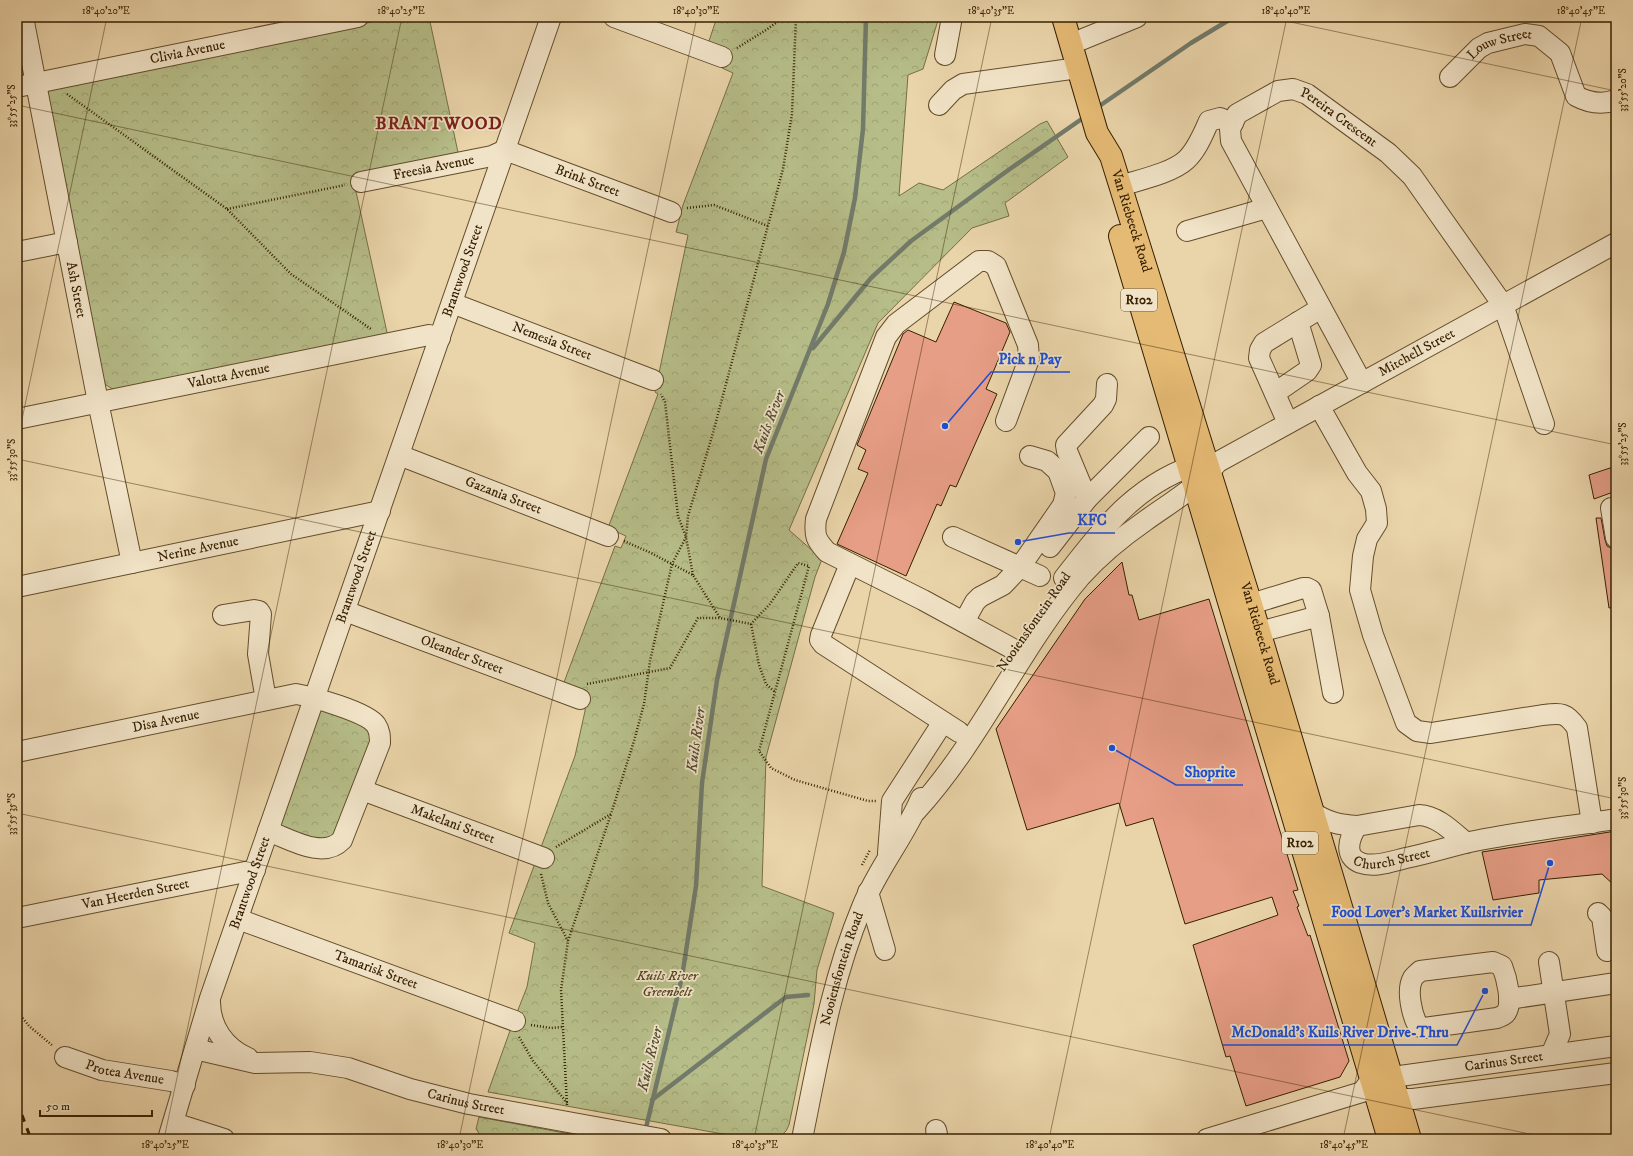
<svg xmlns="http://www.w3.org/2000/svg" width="1633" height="1156" viewBox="0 0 1633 1156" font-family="'IM FELL DW Pica',serif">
  <defs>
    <pattern id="park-crowns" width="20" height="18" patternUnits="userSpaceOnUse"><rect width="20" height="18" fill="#b6bd88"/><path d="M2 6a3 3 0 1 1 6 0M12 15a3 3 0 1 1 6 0" fill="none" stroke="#9da274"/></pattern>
  </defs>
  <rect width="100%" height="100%" fill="#ead4a9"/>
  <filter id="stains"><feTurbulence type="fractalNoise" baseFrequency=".005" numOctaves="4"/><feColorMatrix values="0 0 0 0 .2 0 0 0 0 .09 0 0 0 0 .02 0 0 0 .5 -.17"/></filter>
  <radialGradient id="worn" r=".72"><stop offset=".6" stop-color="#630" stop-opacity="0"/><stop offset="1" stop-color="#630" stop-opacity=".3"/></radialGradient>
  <g fill="url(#park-crowns)" stroke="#766e44">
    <path d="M 395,17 L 429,17 L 459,157 L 353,178 L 388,337 L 116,391 L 106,385 L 103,380 L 47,91 L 52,88 Z"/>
    <path d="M 717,17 L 939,17 L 923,69 L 908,75 L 899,196 L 919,183 L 943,190 L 1040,124 L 1047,121 L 1068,157 L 1005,203 L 1009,216 L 972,228 L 878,323 L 789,530 L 822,559 L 815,577 L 766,757 L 762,886 L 834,913 L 817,970 L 814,1004 L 789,1125 L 786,1131 L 778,1139 L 751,1139 L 488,1092 L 511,1028 L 516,1032 L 522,1017 L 516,1015 L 527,987 L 535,943 L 509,933 L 575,756 L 585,711 L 586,693 L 563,685 L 615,546 L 621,548 L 626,536 L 608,528 L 658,394 L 655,392 L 688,235 L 676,232 L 683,205 L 733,73 L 722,68 L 728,51 L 708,44 Z"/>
    <path d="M 320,710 L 363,723 L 373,736 L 337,835 L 317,841 L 280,825 Z"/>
    <path d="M 479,1117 L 597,1139 L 483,1139 L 476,1129 Z"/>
  </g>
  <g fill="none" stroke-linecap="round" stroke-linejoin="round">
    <g stroke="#727b6b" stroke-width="4.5">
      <path d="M 1095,109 L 1191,43 L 1234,17"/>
      <path d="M 813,348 L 871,278 L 911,241 L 1007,171 L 1086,116"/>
      <path d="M 652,1100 L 786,997 L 808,995"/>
      <path d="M 645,1132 L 682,977 L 696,886 L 702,783 L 717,680 L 766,459 L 828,304 L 844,252 L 855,198 L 863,129 L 866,17"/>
    </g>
  </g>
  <g fill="#e79e86" stroke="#362001">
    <path d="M 954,302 L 1006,323 L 1010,332 L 986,389 L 997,394 L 988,415 L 956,487 L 950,485 L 941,506 L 937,504 L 906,576 L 837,544 L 868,473 L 858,469 L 866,450 L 857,445 L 903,334 L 908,330 L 936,342 Z"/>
    <path d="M 1616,466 L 1616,491 L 1594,499 L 1589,475 Z"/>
    <path d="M 1596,518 L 1601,518 L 1605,540 L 1607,546 L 1613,549 L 1616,568 L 1616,607 L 1609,608 Z"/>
    <path d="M 1122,562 L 1129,595 L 1132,595 L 1139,620 L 1209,599 L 1298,890 L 1293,891 L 1299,906 L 1297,907 L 1308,936 L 1310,935 L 1349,1061 L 1340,1077 L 1246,1106 L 1230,1056 L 1226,1057 L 1193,945 L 1278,915 L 1272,897 L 1185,924 L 1153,818 L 1126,826 L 1119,803 L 1027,830 L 996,729 L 1085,599 Z"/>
    <path d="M 1616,831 L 1616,887 L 1602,874 L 1539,880 L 1539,893 L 1493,900 L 1482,852 Z"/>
  </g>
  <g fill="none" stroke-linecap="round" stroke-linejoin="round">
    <defs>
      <g id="minor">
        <path id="s1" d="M 23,17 L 98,402 L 132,563"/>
        <path d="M 614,17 L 722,57"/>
        <path d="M 1071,44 L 1137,17"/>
        <path d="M 945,55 L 952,17"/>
        <path id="s2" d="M 1450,77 L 1479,48 L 1488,43 L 1525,34 L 1539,36 L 1560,53 L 1576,96 C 1589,103 1602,105 1616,100"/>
        <path id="s3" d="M 17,87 L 358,17"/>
        <path d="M 939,105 L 953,90 L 963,84 L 1078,68"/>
        <path id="s4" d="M 361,182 L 492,156 L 505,150 L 671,212"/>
        <path d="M 1120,186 C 1139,180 1172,173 1186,160 C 1197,150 1203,134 1209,121 L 1220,118 L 1233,123"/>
        <path d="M 1187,231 L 1267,208"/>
        <path d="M 17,252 L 67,242"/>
        <path id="s5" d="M 452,303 L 653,380"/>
        <path id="s6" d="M 1362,383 L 1231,141 L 1230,129 L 1237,114 L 1278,91 L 1293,89 L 1307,94 L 1388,153 L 1412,176 L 1503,305 L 1544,424"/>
        <path d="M 1275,393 L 1307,371 L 1311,365 L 1298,322"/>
        <path d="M 1319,406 L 1357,473 L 1371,491 L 1376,509 L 1377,523 L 1367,539 L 1363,556 L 1360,590 L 1373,635 L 1406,723 L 1417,731 L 1431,733 L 1543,715 C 1561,713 1566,712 1577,728 L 1592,823"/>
        <path id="s7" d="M 17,419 L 429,335 L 440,338"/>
        <path d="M 1006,421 L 1029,359 L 1028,345 L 996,266 L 988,261 L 979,261 L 896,324 L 886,337 L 816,519 C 814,536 816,540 827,552 L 923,600 L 1024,655"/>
        <path d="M 1288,423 L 1259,358 L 1260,350 L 1264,343 L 1321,308"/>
        <path id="s8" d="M 399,455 L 608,536"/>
        <path d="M 1087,499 L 1067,451 L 1066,445 L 1103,405 L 1106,399 L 1107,384"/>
        <path d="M 1611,508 L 1616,538"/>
        <path d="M 953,537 L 1040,576"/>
        <path d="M 1050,547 L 1087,499 L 1149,437"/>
        <path d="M 850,564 L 821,635 L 820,640 L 823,644 L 959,732"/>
        <path d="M 1064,578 C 1104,527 1138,481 1204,462"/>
        <path id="s9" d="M 17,587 L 380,511"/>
        <path d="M 1251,604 L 1303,588 L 1307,588 L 1311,590 L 1319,616 L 1333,693"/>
        <path id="s10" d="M 345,611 L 580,699"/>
        <path d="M 223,615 L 254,610 L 259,611 L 261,614 L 258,654 L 266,700"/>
        <path d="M 964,622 L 975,602 L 980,597 L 1003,585 L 1020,567 L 1063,505 L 1066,493 L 1058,471 L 1047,461 L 1030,456"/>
        <path d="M 1259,632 L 1319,616"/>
        <path id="s11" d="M 17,752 L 296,694 C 313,697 367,712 376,725 C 380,731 380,736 380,743 L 342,840 C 323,860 290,839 268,831"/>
        <path id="s12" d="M 362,790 L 544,858"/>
        <path id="s13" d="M 916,811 C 981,740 1019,649 1081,576 C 1100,555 1122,537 1145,521 C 1170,503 1198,487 1218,462 L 1616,243"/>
        <path d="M 1312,812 C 1327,822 1339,825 1357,826"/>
        <path id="s14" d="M 1466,843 C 1452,831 1438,816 1419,815 L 1357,826 C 1349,838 1343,857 1361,863 C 1374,868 1393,861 1406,858 C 1426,854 1445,848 1465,843 C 1514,832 1566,827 1616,819"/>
        <path d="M 888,853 L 892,801 L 943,722"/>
        <path d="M 868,892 L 885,950"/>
        <path d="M 1598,913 L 1602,917 L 1607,951"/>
        <path id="s15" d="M 17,918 L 255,870"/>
        <path id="s16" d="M 238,919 L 515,1021"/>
        <path d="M 1493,962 L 1502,966 C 1506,976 1514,1004 1505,1014 C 1503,1016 1499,1017 1497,1018 L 1424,1028 L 1418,1026 C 1412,1015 1406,990 1413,978 C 1414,976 1418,973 1420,971 Z"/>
        <path d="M 1549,962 L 1560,1034 L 1551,1055"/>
        <path d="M 1509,999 L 1616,983"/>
        <path d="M 210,1002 C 210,1027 225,1048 248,1058"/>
        <path id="s17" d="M 195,1049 L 255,1063 L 310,1062 L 348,1068 L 410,1089 L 469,1104 L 661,1139"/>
        <path id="s18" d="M 65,1057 L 102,1070 L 171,1081 L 185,1085"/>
        <path d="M 1382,1099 L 1413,1099 L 1616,1073"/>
        <path d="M 174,1123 L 224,1139"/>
        <path d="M 936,1130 L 938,1139"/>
        <path id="s19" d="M 168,1139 L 210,998 L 551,17"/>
        <path id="s20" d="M 802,1139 C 818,1061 831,981 862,907 C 878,868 905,836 921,798"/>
        <path id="s21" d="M 1207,1139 L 1362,1092 L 1371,1080 L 1616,1046"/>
      </g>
      <g id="major">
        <path id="s22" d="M 1063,17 L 1097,133 L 1111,156 L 1251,604 L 1410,1139"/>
        <path d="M 1120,236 L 1389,1139"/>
      </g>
    </defs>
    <use href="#minor" stroke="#634d2b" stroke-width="22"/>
    <use href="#major" stroke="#362001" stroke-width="24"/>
    <g stroke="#362001" stroke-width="2.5" stroke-dasharray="1 2" stroke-linecap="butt">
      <path d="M 737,48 L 766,30 L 784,17"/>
      <path d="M 67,94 L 227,209 L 291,274 L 371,329"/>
      <path d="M 687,208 L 714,205 L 768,226"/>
      <path d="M 227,209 L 345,185"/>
      <path d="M 624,541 L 651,553 L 693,575 L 720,618"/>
      <path d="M 693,575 L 686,537 L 688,516 L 713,433 L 783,169 L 792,114 L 796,17"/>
      <path d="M 751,624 L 759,665 L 766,684 L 775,692"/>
      <path d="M 587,684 L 670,668 L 698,618 L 720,618 L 751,624 L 770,604 L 798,563 L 809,566 L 759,751 L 771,768 L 795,780 L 868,801 L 876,801"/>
      <path d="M 556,847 L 611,814 L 634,741 L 644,704 L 650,661 L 672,564 L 686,537 L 678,516 L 665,402 L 661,394"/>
      <path d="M 862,865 L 870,850"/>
      <path d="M 541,874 L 548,903 L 568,941"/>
      <path d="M 17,1011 L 29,1026 L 53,1046"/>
      <path d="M 531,1025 L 551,1028 L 562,1027"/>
      <path d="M 519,1037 L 533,1061 L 568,1104"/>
      <path d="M 567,1105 L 561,990 L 568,941 L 611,814"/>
    </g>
    <use href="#minor" stroke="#f1e3c7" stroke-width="20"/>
    <use href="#major" stroke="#e5ba74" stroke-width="22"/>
    <g stroke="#362001" stroke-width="3" stroke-dasharray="7 7" stroke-linecap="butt">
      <path d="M 17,1102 L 31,1139"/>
      <path d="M 17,1128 L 21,1139"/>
    </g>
  </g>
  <path fill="none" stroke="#362001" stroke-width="1" stroke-opacity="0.45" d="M 1267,17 L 1616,91M 17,105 L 1616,445M 17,443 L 107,17M 17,459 L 1616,799M 17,813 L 1553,1139M 164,1139 L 402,17M 459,1139 L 697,17M 754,1139 L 992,17M 1049,1139 L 1287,17M 1343,1139 L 1582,17"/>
  <g text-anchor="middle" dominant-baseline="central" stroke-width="3.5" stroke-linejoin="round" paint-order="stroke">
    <g fill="#f1e3c7" stroke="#6e5a3c" stroke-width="1">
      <rect x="1121" y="289" width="36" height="22" rx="3"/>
      <rect x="1282" y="832" width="36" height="22" rx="3"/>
    </g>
    <g font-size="13" font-weight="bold" fill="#362001">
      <text x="1139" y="300">R102</text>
      <text x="1300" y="843">R102</text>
    </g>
    <g font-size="14" fill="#362001" stroke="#f1e3c7">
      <text stroke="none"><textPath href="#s2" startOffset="62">Louw Street</textPath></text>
      <text stroke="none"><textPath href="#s3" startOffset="174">Clivia Avenue</textPath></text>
      <text stroke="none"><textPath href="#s6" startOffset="420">Pereira Crescent</textPath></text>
      <text stroke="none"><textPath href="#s4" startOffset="74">Freesia Avenue</textPath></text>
      <text stroke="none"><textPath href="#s4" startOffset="236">Brink Street</textPath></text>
      <text stroke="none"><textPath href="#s22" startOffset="216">Van Riebeeck Road</textPath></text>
      <text stroke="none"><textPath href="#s19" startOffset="917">Brantwood Street</textPath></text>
      <text stroke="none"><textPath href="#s1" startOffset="278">Ash Street</textPath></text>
      <text stroke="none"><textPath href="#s5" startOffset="107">Nemesia Street</textPath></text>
      <text stroke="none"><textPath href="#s13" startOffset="693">Mitchell Street</textPath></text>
      <text stroke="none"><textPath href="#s7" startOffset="216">Valotta Avenue</textPath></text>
      <text stroke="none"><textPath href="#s8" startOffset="112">Gazania Street</textPath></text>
      <text stroke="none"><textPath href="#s9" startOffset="185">Nerine Avenue</textPath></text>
      <text stroke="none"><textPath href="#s19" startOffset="593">Brantwood Street</textPath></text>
      <text transform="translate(1034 622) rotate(-55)">Nooiensfontein Road</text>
      <text stroke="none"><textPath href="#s22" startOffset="648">Van Riebeeck Road</textPath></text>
      <text stroke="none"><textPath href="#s10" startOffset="125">Oleander Street</textPath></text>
      <text stroke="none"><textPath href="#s11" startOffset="152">Disa Avenue</textPath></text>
      <text stroke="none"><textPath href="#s12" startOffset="97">Makelani Street</textPath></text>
      <text stroke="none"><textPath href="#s14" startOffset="194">Church Street</textPath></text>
      <text stroke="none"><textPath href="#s19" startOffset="269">Brantwood Street</textPath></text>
      <text stroke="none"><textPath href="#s15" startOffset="121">Van Heerden Street</textPath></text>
      <text stroke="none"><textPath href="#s20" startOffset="175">Nooiensfontein Road</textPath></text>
      <text stroke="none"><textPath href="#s16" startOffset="147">Tamarisk Street</textPath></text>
      <text stroke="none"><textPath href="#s21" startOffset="311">Carinus Street</textPath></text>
      <text stroke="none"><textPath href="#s18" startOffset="62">Protea Avenue</textPath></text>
      <text stroke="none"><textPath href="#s17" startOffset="278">Carinus Street</textPath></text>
    </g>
    <g font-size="14" font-style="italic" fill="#564723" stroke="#f1e3c7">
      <text x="667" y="976">Kuils River<tspan x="667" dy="16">Greenbelt</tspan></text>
    </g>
    <g font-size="15" font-style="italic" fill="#544d36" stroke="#f1e3c7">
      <text transform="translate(769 422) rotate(-69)">Kuils River</text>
      <text transform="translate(696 740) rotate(-82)">Kuils River</text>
      <text transform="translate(650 1059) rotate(-76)">Kuils River</text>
    </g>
    <g font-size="18" font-weight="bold" letter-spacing="1" fill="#7a1f14" stroke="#f1e3c7">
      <text x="439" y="124">BRANTWOOD</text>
    </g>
  </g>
  <path fill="none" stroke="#1d4ed8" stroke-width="1.5" d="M945 426L991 372H1070M1018 542L1069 533H1115M1112 748L1176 785H1243M1550 863L1531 925H1323M1485 991L1457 1045H1223"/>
  <g fill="#1d4ed8" stroke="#f1e3c7" stroke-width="1.5">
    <circle cx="945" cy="426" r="4"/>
    <circle cx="1018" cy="542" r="4"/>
    <circle cx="1112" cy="748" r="4"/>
    <circle cx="1550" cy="863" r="4"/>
    <circle cx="1485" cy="991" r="4"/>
  </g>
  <g font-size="15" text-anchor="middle" font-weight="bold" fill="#1d4ed8" stroke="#f1e3c7" stroke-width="3.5" stroke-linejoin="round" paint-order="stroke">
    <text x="1030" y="364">Pick n Pay</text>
    <text x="1092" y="525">KFC</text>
    <text x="1210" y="777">Shoprite</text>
    <text x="1427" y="917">Food Lover's Market Kuilsrivier</text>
    <text x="1340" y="1037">McDonald's Kuils River Drive-Thru</text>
  </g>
  <rect width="1633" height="1156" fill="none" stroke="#ead4a9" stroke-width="44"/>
  <path d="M40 1110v6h112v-6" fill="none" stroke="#362001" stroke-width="2"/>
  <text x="46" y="1110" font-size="12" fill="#362001" stroke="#f1e3c7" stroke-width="3" paint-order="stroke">50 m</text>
  <rect x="22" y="22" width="1589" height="1112" fill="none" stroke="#362001" stroke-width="1.5"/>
  <g font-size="10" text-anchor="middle" fill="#362001">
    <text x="106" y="14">18°40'20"E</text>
    <text x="401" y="14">18°40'25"E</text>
    <text x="696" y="14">18°40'30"E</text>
    <text x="991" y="14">18°40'35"E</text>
    <text x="1286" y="14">18°40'40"E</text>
    <text x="1581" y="14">18°40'45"E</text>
    <text transform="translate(1622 90) rotate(-90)" y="4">33°55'20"S</text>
    <text transform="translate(11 106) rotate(-90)" y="4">33°55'25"S</text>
    <text transform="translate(1622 444) rotate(-90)" y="4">33°55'25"S</text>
    <text transform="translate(11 460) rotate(-90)" y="4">33°55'30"S</text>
    <text transform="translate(1622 798) rotate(-90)" y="4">33°55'30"S</text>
    <text transform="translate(11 814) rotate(-90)" y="4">33°55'35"S</text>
    <text x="165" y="1148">18°40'25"E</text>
    <text x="460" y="1148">18°40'30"E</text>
    <text x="755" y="1148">18°40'35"E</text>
    <text x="1050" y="1148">18°40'40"E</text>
    <text x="1344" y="1148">18°40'45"E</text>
  </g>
  <rect width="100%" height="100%" filter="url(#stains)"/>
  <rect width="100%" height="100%" fill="url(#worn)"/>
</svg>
